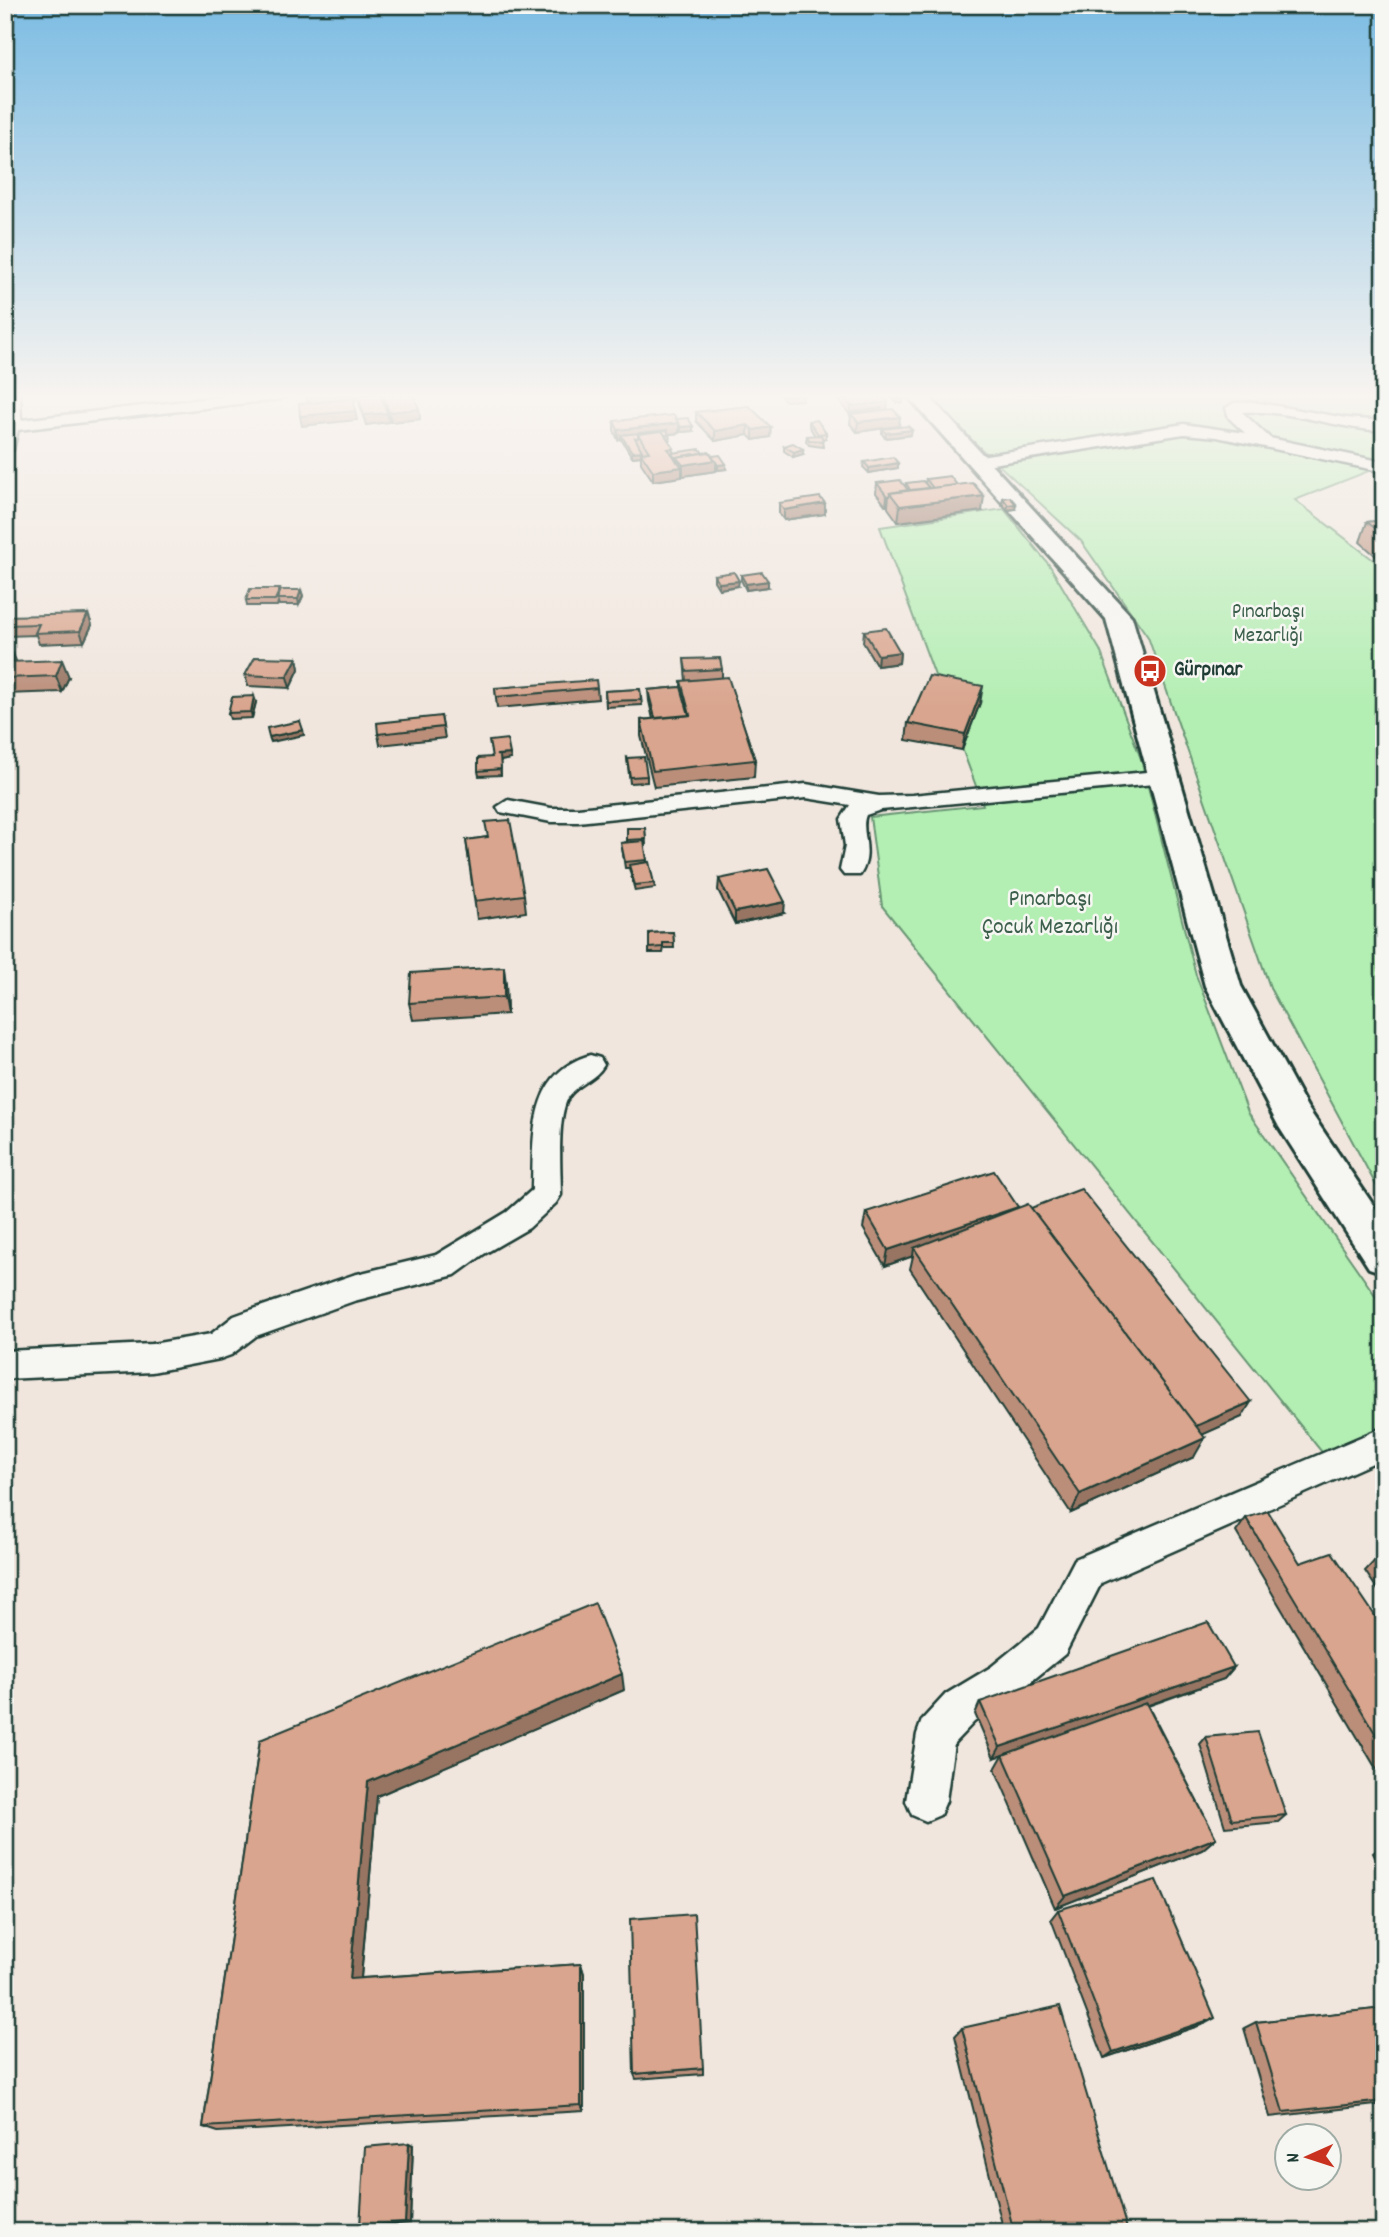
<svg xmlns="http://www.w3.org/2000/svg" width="1389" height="2237" viewBox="0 0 1389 2237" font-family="Dekko,sans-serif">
  <rect width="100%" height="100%" fill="#f0e6de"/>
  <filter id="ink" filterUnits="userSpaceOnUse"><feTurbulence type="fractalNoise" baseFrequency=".0143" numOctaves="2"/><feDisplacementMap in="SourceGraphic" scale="14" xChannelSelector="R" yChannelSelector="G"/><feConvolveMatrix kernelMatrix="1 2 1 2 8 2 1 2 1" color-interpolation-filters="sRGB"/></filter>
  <g filter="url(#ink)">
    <g fill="#b3eeb3" stroke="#699674" stroke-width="2">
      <path d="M 922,394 L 1384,394 L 1384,465 L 1295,500 L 1384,568 L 1384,1200 L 1271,990 L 1148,637 L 1081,541 Z"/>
      <path d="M 1004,509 L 1050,566 L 1100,650 L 1141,759 L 1196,975 L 1248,1112 L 1384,1308 L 1384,1431 L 1325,1456 L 882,906 L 870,817 L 983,805 L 880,527 Z"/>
    </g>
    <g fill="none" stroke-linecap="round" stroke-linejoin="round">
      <defs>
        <g id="street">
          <path d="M 5,394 L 20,394 L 21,420 L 245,394 L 289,394 L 281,399 L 18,430 L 13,450 L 5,455 Z"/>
          <path d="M 1253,402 L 1346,418 L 1384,421 L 1384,431 C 1336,429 1290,409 1242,412 L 1270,438 L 1384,462 L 1384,472 L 1217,437 L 1184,434 L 980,466 L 972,461 L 980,456 L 1184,424 L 1245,433 L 1229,418 L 1226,408 L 1234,403 Z"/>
          <path d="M 1167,770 L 1178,777 L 1175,782 L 881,810 L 866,815 C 859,831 875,852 860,875 L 844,875 L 840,870 L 845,846 L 841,819 L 850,805 L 806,798 L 578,822 L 551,822 L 500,812 L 497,807 L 508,800 L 551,808 L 578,808 L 806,784 L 879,796 L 912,795 Z"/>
          <path d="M 590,1055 L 600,1058 L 604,1065 C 596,1079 580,1083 570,1095 C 556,1113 561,1171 561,1195 L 556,1203 L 529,1228 L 484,1254 L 455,1275 L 354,1301 L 256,1336 L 231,1355 L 220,1359 L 152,1372 L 5,1379 L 5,1351 L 152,1344 L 211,1334 L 234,1316 L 245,1312 L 353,1275 L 436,1255 L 507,1212 L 532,1190 C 534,1138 527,1074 590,1055 Z"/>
          <path d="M 1384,1427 L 1384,1458 L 1101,1583 L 1065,1654 L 1017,1693 L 974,1722 L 954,1743 L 946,1801 L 940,1815 L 926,1821 L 912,1815 L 906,1801 L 917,1734 L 922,1720 L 946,1694 L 991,1667 L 1039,1628 L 1075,1559 Z"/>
        </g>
        <path id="secondary" d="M 906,394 L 927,394 L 1132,617 L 1241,986 L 1307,1107 L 1384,1221 L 1384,1273 L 1369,1268 L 1279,1127 L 1205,986 L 1106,619 Z"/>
      </defs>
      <use href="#street" stroke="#1f3d34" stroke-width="5"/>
      <use href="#secondary" stroke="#1f3d34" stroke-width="6"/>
      <use href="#street" fill="#f6f6f2" fill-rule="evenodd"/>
      <use href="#secondary" fill="#f6f6f2" fill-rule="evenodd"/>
    </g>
    <g fill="#bb8e7a" stroke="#1f3d34" stroke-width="2">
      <path d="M 383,394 L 419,409 L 420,419 L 391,422 L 384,402 Z"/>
      <path d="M 779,394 L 802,394 L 803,400 L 786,401 Z"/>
      <path d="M 838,394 L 841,394 L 899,426 L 857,432 L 850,424 L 851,416 L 838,400 Z"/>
      <path d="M 892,394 L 900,394 L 903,403 L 897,403 L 891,396 Z"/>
      <path d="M 358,395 L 387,413 L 389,422 L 366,425 L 360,405 Z"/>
      <path d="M 749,406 L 770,437 L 753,440 L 748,435 L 715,441 L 696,421 L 696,412 Z"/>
      <path d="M 676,419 L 693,431 L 681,432 L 679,429 L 679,433 L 669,434 L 670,440 L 668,440 L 674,453 L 703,453 L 712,456 L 726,469 L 718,470 L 716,467 L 716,471 L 683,476 L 682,474 L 682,477 L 653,481 L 641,463 L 641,456 L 632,457 L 621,439 L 618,440 L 614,431 L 614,421 Z"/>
      <path d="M 809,421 L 826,433 L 826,438 L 822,439 L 823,447 L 809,445 L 806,441 L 807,436 L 815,436 L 809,426 Z"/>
      <path d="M 882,429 L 911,435 L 885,438 L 882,434 Z"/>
      <path d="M 784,446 L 803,454 L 793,457 L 784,451 Z"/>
      <path d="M 864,462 L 898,463 L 898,468 L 869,473 L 863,467 Z"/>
      <path d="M 926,479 L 982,511 L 898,522 L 888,508 L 888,506 L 886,506 L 876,493 L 877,483 L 905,486 L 906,483 L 925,483 Z"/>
      <path d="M 1003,498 L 1015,509 L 1007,510 L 1002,503 Z"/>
      <path d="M 779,503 L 825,503 L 825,514 L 784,520 L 779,514 Z"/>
      <path d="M 1384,520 L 1384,563 L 1360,542 L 1367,522 Z"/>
      <path d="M 714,575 L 738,586 L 719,589 L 714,581 Z"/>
      <path d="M 741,575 L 768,587 L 746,590 L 741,580 Z"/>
      <path d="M 301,590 L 303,596 L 299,605 L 279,605 L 278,602 L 277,606 L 247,606 L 246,600 L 280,592 Z"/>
      <path d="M 88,614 L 92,625 L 84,642 L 39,644 L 36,635 L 6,636 L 5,633 L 5,618 Z"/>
      <path d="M 864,631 L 900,652 L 899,663 L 877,666 L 863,642 Z"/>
      <path d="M 5,654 L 17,662 L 69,677 L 62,692 L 5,694 Z"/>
      <path d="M 297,658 L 299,669 L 290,688 L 248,686 L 245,675 Z"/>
      <path d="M 684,659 L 722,669 L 722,678 L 731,688 L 755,760 L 754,777 L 654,787 L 641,736 L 641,720 L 653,719 L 649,701 L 648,690 L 681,687 L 681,681 L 686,681 Z"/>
      <path d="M 495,688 L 597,688 L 598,699 L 497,708 Z"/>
      <path d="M 640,689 L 642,705 L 606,707 L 605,691 Z"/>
      <path d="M 256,702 L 252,718 L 230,719 L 228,713 Z"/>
      <path d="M 980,703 L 962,750 L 906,740 L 908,723 Z"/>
      <path d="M 441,716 L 445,738 L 380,745 L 378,734 Z"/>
      <path d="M 510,754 L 511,759 L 500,761 L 501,775 L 479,776 L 478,771 L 491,757 Z"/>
      <path d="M 627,758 L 647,776 L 647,782 L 630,783 Z"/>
      <path d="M 627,828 L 645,828 L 646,845 L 644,845 L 647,862 L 654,883 L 655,888 L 635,891 L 629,868 L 625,868 L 622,848 L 621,843 L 627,842 Z"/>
      <path d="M 487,837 L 524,895 L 526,912 L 477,919 L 466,840 Z"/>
      <path d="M 719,879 L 784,913 L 735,924 L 718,890 Z"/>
      <path d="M 673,932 L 674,948 L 664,948 L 663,953 L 649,953 L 649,933 Z"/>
      <path d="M 506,984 L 507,1014 L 413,1020 L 409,1003 Z"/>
      <path d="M 1031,1208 L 1242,1417 L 1203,1434 L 1194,1457 L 1071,1513 L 910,1269 L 913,1256 L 885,1266 L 863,1228 L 866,1212 Z"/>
      <path d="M 1384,1482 L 1384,1492 L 1380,1487 Z"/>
      <path d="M 1246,1518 L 1300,1563 L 1384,1629 L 1384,1782 L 1236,1532 Z"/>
      <path d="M 1384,1555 L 1384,1599 L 1365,1571 L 1377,1558 Z"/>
      <path d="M 1234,1667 L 1224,1679 L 1148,1706 L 1216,1838 L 1202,1850 L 1055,1908 L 995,1769 L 1003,1755 L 994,1758 L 975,1714 L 980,1702 Z"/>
      <path d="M 624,1690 L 377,1796 L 361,1978 L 581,1964 L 584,1974 L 584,2111 L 218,2132 L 203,2127 L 260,1740 Z"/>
      <path d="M 1206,1737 L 1286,1815 L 1278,1822 L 1225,1827 L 1200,1744 Z"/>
      <path d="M 1382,1846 L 1384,1846 L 1384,1873 L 1373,1853 Z"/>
      <path d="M 1058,1910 L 1204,2024 L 1104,2058 L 1051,1919 Z"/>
      <path d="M 1384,2008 L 1384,2104 L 1270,2117 L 1244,2028 L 1256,2022 Z"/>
      <path d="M 962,2028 L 1128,2232 L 1004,2232 L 955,2036 Z"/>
      <path d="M 703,2068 L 703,2074 L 636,2079 L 634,2074 Z"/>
      <path d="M 413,2145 L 410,2223 L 366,2227 L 360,2226 Z"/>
    </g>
    <g fill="#987463" stroke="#1f3d34" stroke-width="2">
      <path d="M 319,394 L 355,394 L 356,400 L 308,405 L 306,395 Z"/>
      <path d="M 898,398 L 904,398 L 903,403 L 897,403 Z"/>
      <path d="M 888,402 L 887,412 L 852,412 L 852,416 L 850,416 L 851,406 Z"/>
      <path d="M 419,409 L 420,419 L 391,422 L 389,412 Z"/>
      <path d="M 355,411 L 357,420 L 302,426 L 300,416 Z"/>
      <path d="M 387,413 L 389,422 L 366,425 L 364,415 Z"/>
      <path d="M 900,417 L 899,426 L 857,432 L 858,422 Z"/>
      <path d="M 679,423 L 679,433 L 640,437 L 638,434 L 621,435 L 621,439 L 618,440 L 618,430 Z"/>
      <path d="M 748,425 L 748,435 L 715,441 L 715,431 Z"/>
      <path d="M 693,426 L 693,431 L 681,432 L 681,427 Z"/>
      <path d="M 771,427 L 770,437 L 753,440 L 753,430 Z"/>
      <path d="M 912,430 L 911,435 L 885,438 L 886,433 Z"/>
      <path d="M 803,449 L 803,454 L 793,457 L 794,452 Z"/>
      <path d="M 642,451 L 642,456 L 641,453 L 641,456 L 632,457 L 632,452 Z"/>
      <path d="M 716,460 L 716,471 L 683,476 L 683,465 Z"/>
      <path d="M 898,463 L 898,468 L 869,473 L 869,468 Z"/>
      <path d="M 726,464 L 726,469 L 718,470 L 718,465 Z"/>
      <path d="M 682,467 L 682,477 L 653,481 L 653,471 Z"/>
      <path d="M 887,496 L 889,496 L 888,506 L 886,506 Z"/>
      <path d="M 984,496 L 982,511 L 898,522 L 900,506 Z"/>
      <path d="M 825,503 L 825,514 L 784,520 L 784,510 Z"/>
      <path d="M 1016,504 L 1015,509 L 1007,510 L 1008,505 Z"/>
      <path d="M 739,581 L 738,586 L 719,589 L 719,583 Z"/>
      <path d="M 768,581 L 768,587 L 746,590 L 746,584 Z"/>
      <path d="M 301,590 L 303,596 L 299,605 L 298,599 Z"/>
      <path d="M 88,614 L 92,625 L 84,642 L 80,631 Z"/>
      <path d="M 900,652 L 899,663 L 877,666 L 878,655 Z"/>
      <path d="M 13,654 L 20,670 L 9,662 Z"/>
      <path d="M 297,658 L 299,669 L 290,688 L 287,677 Z"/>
      <path d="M 62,660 L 69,677 L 62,692 L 56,676 Z"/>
      <path d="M 983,686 L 980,703 L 962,750 L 965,734 Z"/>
      <path d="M 254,696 L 256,702 L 252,718 L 251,712 Z"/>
      <path d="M 303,730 L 304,735 L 271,742 L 269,737 Z"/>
      <path d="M 510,754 L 511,759 L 500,761 L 501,775 L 500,761 L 496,755 Z"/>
      <path d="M 785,902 L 784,913 L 735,924 L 735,912 Z"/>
      <path d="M 504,967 L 506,984 L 507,1014 L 504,997 Z"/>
      <path d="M 1018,1207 L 1013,1223 L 914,1248 L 913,1256 L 885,1266 L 888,1250 Z"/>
      <path d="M 1251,1402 L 1242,1417 L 1184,1443 L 1192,1428 Z"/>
      <path d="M 1205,1438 L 1194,1457 L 1071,1513 L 1080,1494 Z"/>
      <path d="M 1234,1667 L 1224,1679 L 994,1758 L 1000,1747 Z"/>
      <path d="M 622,1674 L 624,1690 L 377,1796 L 360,1988 L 350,1979 L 368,1782 Z"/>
      <path d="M 1216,1838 L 1202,1850 L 1055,1908 L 1065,1896 Z"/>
      <path d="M 581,1964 L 584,1974 L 584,2111 L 581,2105 Z"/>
      <path d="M 1215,2018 L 1204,2024 L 1104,2058 L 1113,2052 Z"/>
      <path d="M 409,2143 L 413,2145 L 410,2223 L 405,2222 Z"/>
    </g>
    <g fill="#d9a58e" stroke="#1f3d34" stroke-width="2">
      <path d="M 372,394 L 380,394 L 387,413 L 364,415 L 358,395 Z"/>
      <path d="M 383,394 L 413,394 L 419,409 L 389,412 Z"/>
      <path d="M 784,394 L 802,394 L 803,395 L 786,396 Z"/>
      <path d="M 841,394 L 881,394 L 888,402 L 851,406 Z"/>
      <path d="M 894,394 L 900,394 L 904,398 L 898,398 Z"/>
      <path d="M 354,399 L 355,411 L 300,416 L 299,404 Z"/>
      <path d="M 749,406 L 771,427 L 753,430 L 748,425 L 715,431 L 696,412 Z"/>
      <path d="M 881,408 L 883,410 L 854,414 L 852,412 Z"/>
      <path d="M 893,409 L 900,417 L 858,422 L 851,414 Z"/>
      <path d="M 674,415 L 679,423 L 618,430 L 614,421 Z"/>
      <path d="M 688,418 L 693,426 L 681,427 L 676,419 Z"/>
      <path d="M 817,420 L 826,433 L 818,434 L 809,421 Z"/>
      <path d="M 908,426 L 912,430 L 886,433 L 882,429 Z"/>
      <path d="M 667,430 L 669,435 L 665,435 L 662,431 L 638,434 L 638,438 L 635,438 L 642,451 L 632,452 L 621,435 Z"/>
      <path d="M 662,431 L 674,448 L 668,449 L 682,467 L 653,471 L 641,453 L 649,452 L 638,434 Z"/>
      <path d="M 821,435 L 823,441 L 809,440 L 807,436 Z"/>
      <path d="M 793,443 L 803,449 L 794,452 L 784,446 Z"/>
      <path d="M 700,449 L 703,453 L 676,457 L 676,460 L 672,453 Z"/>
      <path d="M 709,452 L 716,460 L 683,465 L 676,457 Z"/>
      <path d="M 720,455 L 726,464 L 718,465 L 712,456 Z"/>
      <path d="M 893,457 L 898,463 L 869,468 L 864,462 Z"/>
      <path d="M 950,476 L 957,485 L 933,488 L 926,479 Z"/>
      <path d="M 900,480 L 908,490 L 890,493 L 889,496 L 887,496 L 877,483 Z"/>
      <path d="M 923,481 L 929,488 L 910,490 L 906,483 Z"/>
      <path d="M 973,483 L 984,496 L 900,506 L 890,493 Z"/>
      <path d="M 820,497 L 825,503 L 784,510 L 779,503 Z"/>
      <path d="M 1010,497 L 1016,504 L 1008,505 L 1003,498 Z"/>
      <path d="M 1384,520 L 1384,535 L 1367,522 Z"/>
      <path d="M 734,572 L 739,581 L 719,583 L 714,575 Z"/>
      <path d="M 762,572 L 768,581 L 746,584 L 741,575 Z"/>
      <path d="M 250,589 L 280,589 L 275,600 L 246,600 Z"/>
      <path d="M 281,590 L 301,590 L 298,599 L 277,599 Z"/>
      <path d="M 88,614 L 80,631 L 35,633 L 39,624 L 5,625 L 6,616 Z"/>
      <path d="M 886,628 L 900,652 L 878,655 L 864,631 Z"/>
      <path d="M 5,654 L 13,654 L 9,662 L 62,660 L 56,676 L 5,678 Z"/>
      <path d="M 255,657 L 297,658 L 287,677 L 245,675 Z"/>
      <path d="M 720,658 L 722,669 L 686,671 L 684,659 Z"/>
      <path d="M 929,676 L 983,686 L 965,734 L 908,723 Z"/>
      <path d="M 728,677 L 755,760 L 653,771 L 641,720 L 690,715 L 681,681 Z"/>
      <path d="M 596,680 L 597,688 L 496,697 L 495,688 Z"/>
      <path d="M 681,687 L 689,715 L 655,718 L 648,690 Z"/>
      <path d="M 640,689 L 641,700 L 606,701 L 605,691 Z"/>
      <path d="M 254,696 L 251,712 L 228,713 L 232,697 Z"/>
      <path d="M 441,716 L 443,727 L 378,734 L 377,723 Z"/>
      <path d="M 300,721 L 303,730 L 269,737 L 267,728 Z"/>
      <path d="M 507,739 L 510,754 L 496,755 L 500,756 L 501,769 L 478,771 L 478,758 L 492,757 L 489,741 Z"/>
      <path d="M 644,757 L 647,776 L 630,777 L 627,758 Z"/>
      <path d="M 510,820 L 524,895 L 475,901 L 466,840 L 488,837 L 485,822 Z"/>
      <path d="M 627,828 L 645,828 L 646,839 L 627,840 Z"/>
      <path d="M 644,841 L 647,860 L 625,862 L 621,843 Z"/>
      <path d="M 649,862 L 654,883 L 635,885 L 629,865 Z"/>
      <path d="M 768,869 L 785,902 L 735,912 L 719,879 Z"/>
      <path d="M 673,932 L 674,943 L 663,943 L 663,947 L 649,948 L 649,933 Z"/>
      <path d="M 504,967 L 504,997 L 409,1003 L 411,973 Z"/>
      <path d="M 994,1171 L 1018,1207 L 888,1250 L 866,1212 Z"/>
      <path d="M 1081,1189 L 1251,1402 L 1196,1426 L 1031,1208 Z"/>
      <path d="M 1028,1204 L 1205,1438 L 1080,1494 L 914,1248 Z"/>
      <path d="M 1268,1511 L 1300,1563 L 1332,1552 L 1384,1629 L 1384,1748 L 1246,1518 Z"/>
      <path d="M 1384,1555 L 1384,1567 L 1377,1558 Z"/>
      <path d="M 595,1603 L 622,1674 L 368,1782 L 350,1979 L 581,1964 L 581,2105 L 203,2127 L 260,1740 Z"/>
      <path d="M 1208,1622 L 1234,1667 L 1000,1747 L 980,1702 Z"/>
      <path d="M 1146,1703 L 1216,1838 L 1065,1896 L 1003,1755 Z"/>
      <path d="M 1258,1732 L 1286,1815 L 1232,1820 L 1206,1737 Z"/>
      <path d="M 1156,1880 L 1215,2018 L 1113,2052 L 1058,1910 Z"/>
      <path d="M 694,1914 L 703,2068 L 634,2074 L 630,1919 Z"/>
      <path d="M 1060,2006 L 1128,2232 L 1014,2232 L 962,2028 Z"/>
      <path d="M 1384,2008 L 1384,2101 L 1283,2112 L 1256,2022 Z"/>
      <path d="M 409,2143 L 405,2222 L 360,2226 L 365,2147 Z"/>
    </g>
  </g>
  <linearGradient id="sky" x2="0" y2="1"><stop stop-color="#7cbce3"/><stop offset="0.56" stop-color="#f8f4f0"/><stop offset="1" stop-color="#f8f4f0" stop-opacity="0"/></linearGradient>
  <rect width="1389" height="707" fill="url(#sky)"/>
  <defs>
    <symbol id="bus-disc" viewBox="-11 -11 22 22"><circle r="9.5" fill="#c8321e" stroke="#f6f6f2"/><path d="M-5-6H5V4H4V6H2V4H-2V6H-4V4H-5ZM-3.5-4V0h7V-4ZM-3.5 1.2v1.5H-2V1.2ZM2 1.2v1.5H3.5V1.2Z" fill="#fff"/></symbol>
  </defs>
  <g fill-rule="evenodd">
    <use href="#bus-disc" x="1131" y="652" width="38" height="38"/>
  </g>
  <g text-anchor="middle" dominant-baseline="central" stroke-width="5" stroke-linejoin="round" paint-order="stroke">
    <g font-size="21" fill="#3d604d" stroke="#f6f6f2">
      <text x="1268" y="613">Pınarbaşı<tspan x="1268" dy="24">Mezarlığı</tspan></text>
    </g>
    <g font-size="21" font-weight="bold" fill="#1f3d34" stroke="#f6f6f2" text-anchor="start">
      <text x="1174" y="671">Gürpınar</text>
    </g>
    <g font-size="24" fill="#3d604d" stroke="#f6f6f2">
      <text x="1050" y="900">Pınarbaşı<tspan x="1050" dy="28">Çocuk Mezarlığı</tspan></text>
    </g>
  </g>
  <rect width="1389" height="2237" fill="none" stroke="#f6f6f2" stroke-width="28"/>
  <rect x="14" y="14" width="1361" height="2209" fill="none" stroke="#1f3d34" stroke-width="2.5" filter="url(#ink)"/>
  <g transform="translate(1308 2157) rotate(267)"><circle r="33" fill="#f6f6f2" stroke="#a0aca6" stroke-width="2"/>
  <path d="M0-5L12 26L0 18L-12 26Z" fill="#c8321e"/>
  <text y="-10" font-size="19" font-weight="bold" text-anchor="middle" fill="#1f3d34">N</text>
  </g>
</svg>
